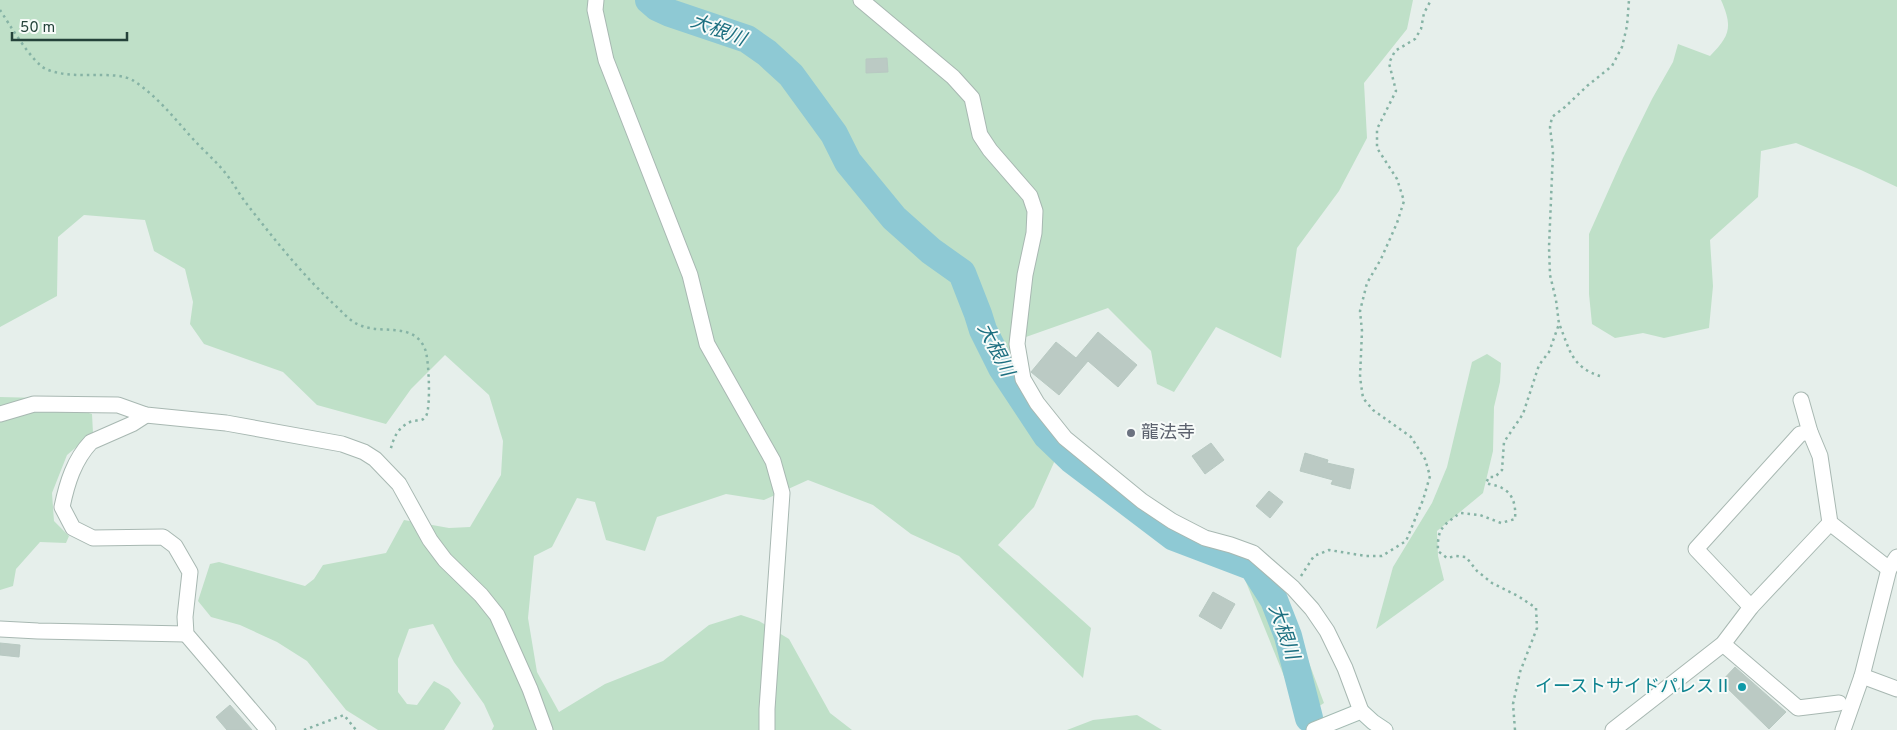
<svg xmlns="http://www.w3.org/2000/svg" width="1897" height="730" viewBox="0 0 1897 730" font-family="Overpass,'Noto Sans JP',sans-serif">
  <rect width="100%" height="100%" fill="#e6efeb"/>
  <g fill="#bfe0c8">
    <path d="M 0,0 L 1413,0 L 1407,29 L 1364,83 L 1367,138 L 1339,191 L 1297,248 L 1281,358 L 1216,327 L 1174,392 L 1157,384 L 1151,351 L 1108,308 L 1012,342 L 1018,382 L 1030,410 L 1065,438 L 1034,507 L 998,545 L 1091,628 L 1083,678 L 959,556 L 911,534 L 873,505 L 808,480 L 764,500 L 726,494 L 657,517 L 645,551 L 606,540 L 595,502 L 577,498 L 552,547 L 534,556 L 528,618 L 537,672 L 559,712 L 605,684 L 663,661 L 709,625 L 741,615 L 759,621 L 789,639 L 830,713 L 852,730 L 492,730 L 494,726 L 484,704 L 454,662 L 433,624 L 409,629 L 398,659 L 398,692 L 407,704 L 417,705 L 434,681 L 449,689 L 461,703 L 444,730 L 378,730 L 346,710 L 307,661 L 277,642 L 240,625 L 211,617 L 198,601 L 210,564 L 219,562 L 305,586 L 314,579 L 323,565 L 386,553 L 404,520 L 449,528 L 470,527 L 501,475 L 503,441 L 489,395 L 445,355 L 411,389 L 386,424 L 317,405 L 283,372 L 204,344 L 190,324 L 193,302 L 185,269 L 154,251 L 145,220 L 84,215 L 58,237 L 57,296 L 0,327 Z"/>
    <path d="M 1721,0 L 1897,0 L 1897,187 L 1861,170 L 1796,143 L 1761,151 L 1758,197 L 1710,240 L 1713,286 L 1709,328 L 1664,338 L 1643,333 L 1615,338 L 1592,324 L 1589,294 L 1589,234 L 1623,158 L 1652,99 L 1673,62 L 1678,44 L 1710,56 C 1730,36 1733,27 1721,0 Z"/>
    <path d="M 1487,354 L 1501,363 L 1500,382 L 1494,407 L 1493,451 L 1483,493 L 1437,531 L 1438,556 L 1444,580 L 1376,629 L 1393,567 L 1432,503 L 1447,467 L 1472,362 Z"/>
    <path d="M 0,397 L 40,398 L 92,414 L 93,433 L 67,455 L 52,493 L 54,521 L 69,536 L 66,543 L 40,542 L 16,569 L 13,586 L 0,590 Z"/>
    <path d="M 1231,545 L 1269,566 L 1295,625 L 1324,703 L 1301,718 Z"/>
    <path d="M 1137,715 L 1162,730 L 1067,730 L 1093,720 Z"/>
  </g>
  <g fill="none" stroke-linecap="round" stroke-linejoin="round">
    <path stroke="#8ec9d4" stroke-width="28" d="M 649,0 L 657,7 L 670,13 L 747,39 L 767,53 L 791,75 L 834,134 L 848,162 L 894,218 L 931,251 L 962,273 L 978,314 L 983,330 L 1002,368 L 1047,436 L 1071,459 L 1174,537 L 1253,567 L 1274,600 L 1288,636 L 1309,718"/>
  </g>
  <g fill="#bbcac4" stroke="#b8c9c2">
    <path d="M 887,58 L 888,72 L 866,73 L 866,59 Z"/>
    <path d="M 1098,332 L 1137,365 L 1118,387 L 1088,361 L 1059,395 L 1031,372 L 1056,342 L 1076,358 Z"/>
    <path d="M 1211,443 L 1224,460 L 1205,474 L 1192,456 Z"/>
    <path d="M 1305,453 L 1328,460 L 1327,463 L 1354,469 L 1350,489 L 1331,484 L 1333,480 L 1300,471 Z"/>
    <path d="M 1269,491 L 1283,502 L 1270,518 L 1256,506 Z"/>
    <path d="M 1213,592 L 1235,604 L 1221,629 L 1199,616 Z"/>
    <path d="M 0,643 L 20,645 L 19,657 L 0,655 Z"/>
    <path d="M 1735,667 L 1786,712 L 1769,729 L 1721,682 Z"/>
    <path d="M 230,705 L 252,730 L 227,730 L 216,717 Z"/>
  </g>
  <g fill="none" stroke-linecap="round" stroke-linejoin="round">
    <defs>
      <g id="street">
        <path d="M 596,0 L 595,10 L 606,60 L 690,275 L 707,344 L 773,461 L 782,493 L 767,709 L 767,730"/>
        <path d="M 861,0 L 953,77 L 972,98 L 980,135 L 990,150 L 1030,196 L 1035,211 L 1034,233 L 1025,275 L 1017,344 L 1023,379 L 1037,403 L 1065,438 L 1142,501 L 1172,521 L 1205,538 L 1231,545 L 1253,553 L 1293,588 L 1312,609 L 1327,631 L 1345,668 L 1361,711"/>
        <path d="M 1801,400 L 1810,432 L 1820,456 L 1830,523 L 1889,569"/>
        <path d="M 0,414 L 34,404 L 118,405 L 146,415 L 226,423 L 342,444 L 364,452 L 375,459 L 399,484 L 430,540 L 445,560 L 481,595 L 497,615 L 530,689 L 545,730"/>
        <path d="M 146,415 L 132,424 L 91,442 C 74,460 67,483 62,507 L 73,528 L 93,538 L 163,537 L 175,546 L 190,572 L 185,617 L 186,634 L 268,730"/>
        <path d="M 1751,607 L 1696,549 L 1800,434 L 1810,432"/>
        <path d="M 0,629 L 38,631 L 186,634"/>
        <path d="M 1723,644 L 1798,708 L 1839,703"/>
        <path d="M 1862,676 L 1897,689"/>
        <path d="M 1613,730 L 1723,644 L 1751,607 L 1830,523"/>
        <path d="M 1843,730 L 1862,676 L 1889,569 L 1897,557"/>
      </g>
      <path id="secondary" d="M 1314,730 L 1361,711 L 1373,722 L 1385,730"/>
    </defs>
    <use href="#street" stroke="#a8b8b2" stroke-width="17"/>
    <use href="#secondary" stroke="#a4bbb3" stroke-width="17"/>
    <g stroke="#86b3a5" stroke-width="2.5" stroke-dasharray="2.5 4" stroke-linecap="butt">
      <path d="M 0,10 C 8,22 33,64 46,69 C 62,76 80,75 98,75 C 109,75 125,75 134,81 C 158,97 174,118 193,139 C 204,151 217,162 227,175 C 234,184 239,194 246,203 C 274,239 304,277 338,308 C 345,315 352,323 362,326 C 383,334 414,322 425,349 C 429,358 431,408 426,416 C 422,423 415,419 410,422 C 397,428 393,439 390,452"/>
      <path d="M 1560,326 C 1570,351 1572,367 1600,376"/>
      <path d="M 1301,576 L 1314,556 L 1329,550 L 1366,556 L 1382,556 L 1406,541 L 1423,500 L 1430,476 L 1425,459 L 1411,437 L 1373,410 L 1363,398 L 1360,377 L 1362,331 L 1360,311 L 1367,283 L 1381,259 L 1397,223 L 1404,201 L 1397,179 L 1377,148 L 1377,129 L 1396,91 L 1389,63 L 1395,51 L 1415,39 L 1421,29 L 1424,13 L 1431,0"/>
      <path d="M 304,730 L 344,715 L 356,730"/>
      <path d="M 1515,730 L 1513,704 L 1520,672 L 1537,628 L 1536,608 L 1518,596 L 1492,583 L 1477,571 L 1466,557 L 1456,556 L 1447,558 L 1438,551 C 1437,528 1443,526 1460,513 L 1480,515 L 1501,523 L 1515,519 C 1516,507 1514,494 1502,488 C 1497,485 1491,485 1486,483 L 1489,477 L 1495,477 L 1502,470 L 1504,442 L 1523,414 L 1539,365 L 1549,352 L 1559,324 L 1556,300 L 1550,275 L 1549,247 L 1553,152 L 1550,127 L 1552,117 L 1565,107 L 1587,86 L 1612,66 L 1622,47 L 1627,26 L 1629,0"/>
    </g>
    <use href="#street" stroke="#fff" stroke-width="15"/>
    <use href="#secondary" stroke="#fff" stroke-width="15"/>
  </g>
  <circle fill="#6b7280" stroke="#f7fbf9" stroke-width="2" cx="1131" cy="433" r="5"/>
  <circle fill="#0f9aa8" stroke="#f7fbf9" stroke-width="2" cx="1742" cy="687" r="5"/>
  <g text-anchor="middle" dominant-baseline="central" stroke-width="4" stroke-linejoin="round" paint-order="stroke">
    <g font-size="18" fill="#5b616d" stroke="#f7fbf9" text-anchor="start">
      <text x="1141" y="433">龍法寺</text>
    </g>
    <g font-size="18" fill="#0d838f" stroke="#f7fbf9" text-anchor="end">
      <text x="1732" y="687">イーストサイドパレスⅡ</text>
    </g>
    <g font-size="19" font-style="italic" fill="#1c6f80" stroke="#f7fbf9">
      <text transform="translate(718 31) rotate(21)">大根川</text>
      <text transform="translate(995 350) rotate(63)">大根川</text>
      <text transform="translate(1283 632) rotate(71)">大根川</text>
    </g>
  </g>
  <path d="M12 32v8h115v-8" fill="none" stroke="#24423a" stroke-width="2.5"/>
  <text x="20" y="32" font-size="15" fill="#24423a" stroke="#f7fbf9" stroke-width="4" paint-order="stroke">50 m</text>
</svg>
